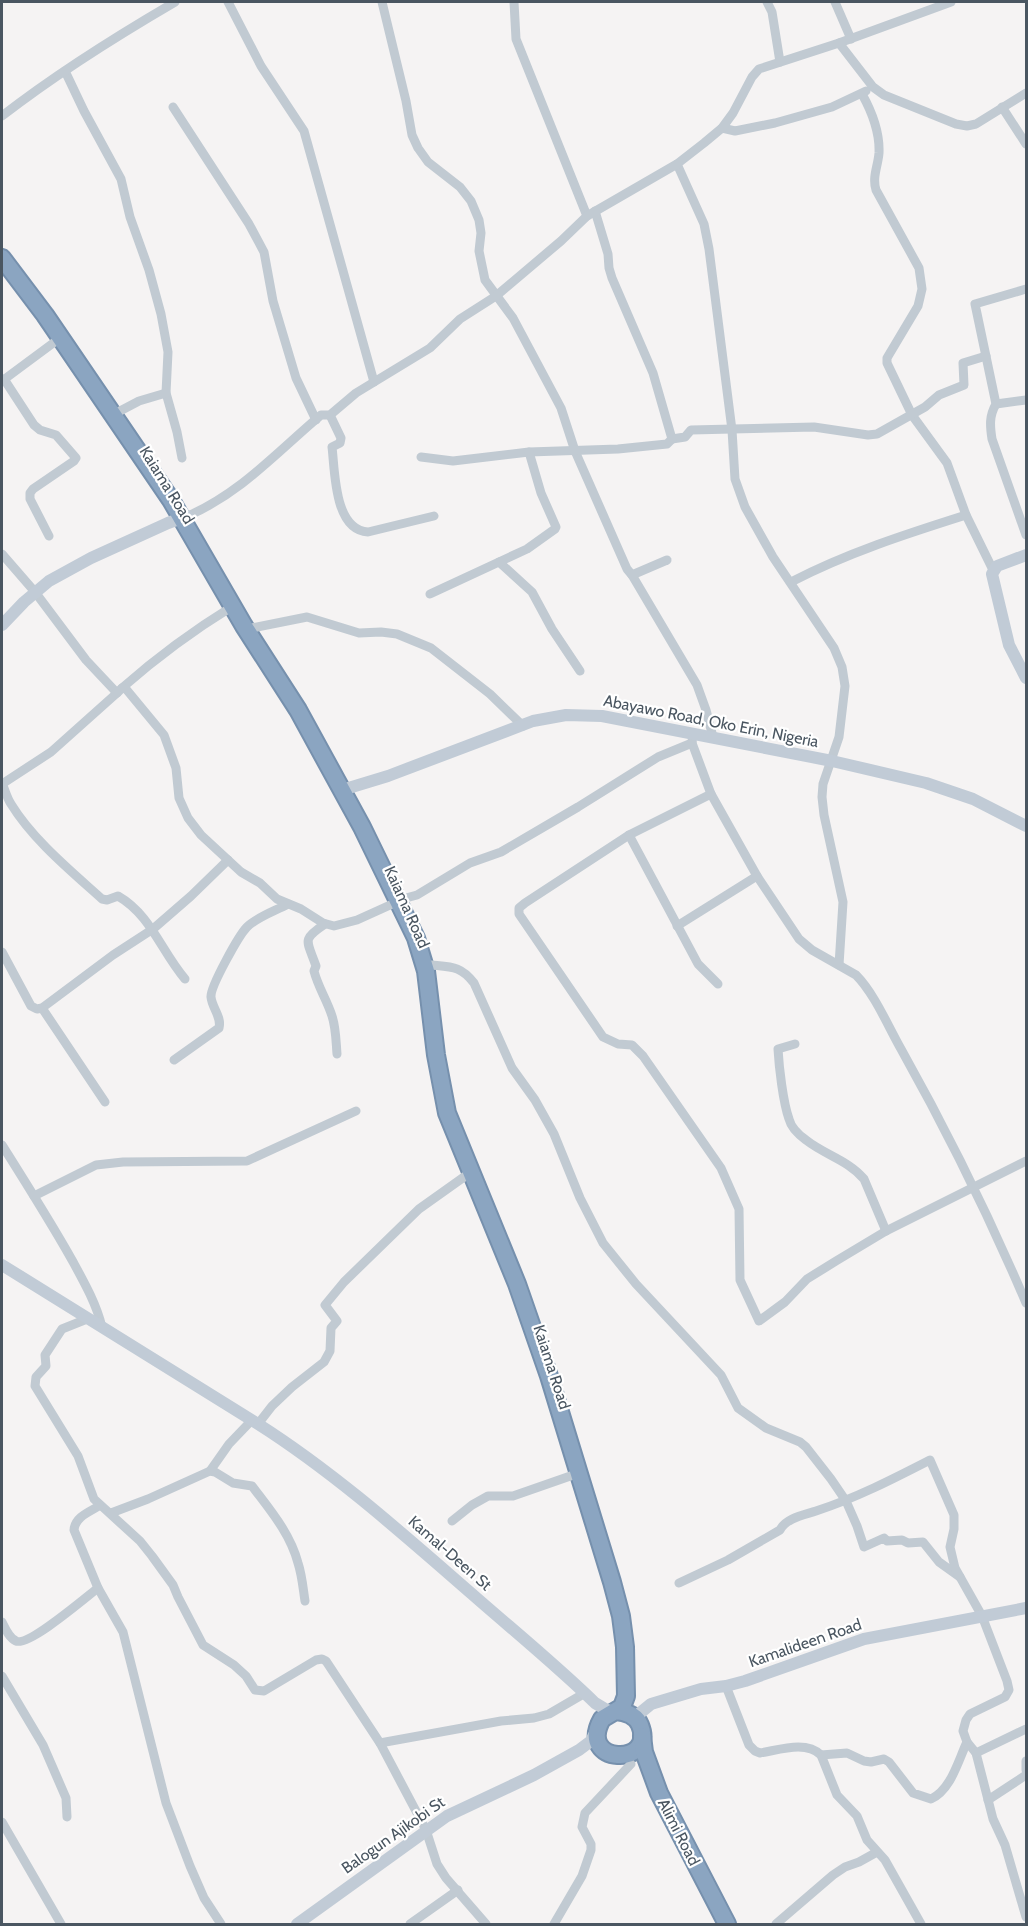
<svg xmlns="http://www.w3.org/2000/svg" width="1028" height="1926" viewBox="0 0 1028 1926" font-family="Cabin,sans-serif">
  <rect width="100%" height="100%" fill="#f5f3f3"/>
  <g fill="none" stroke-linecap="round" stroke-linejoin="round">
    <defs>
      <g id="highway">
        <path d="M 2,258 L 45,315 L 171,500 L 244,626 L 298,710 L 362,827 L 416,938 L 426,971 L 436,1055 L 447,1113 L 517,1284 L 549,1376 L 612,1582 L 621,1616 L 625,1647 L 626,1696 L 622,1707 L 602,1719 C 576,1765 657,1767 640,1725 C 636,1715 626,1712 616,1711"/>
        <path d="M 642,1736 L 644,1752 L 659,1793 L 727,1924"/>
      </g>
    </defs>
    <use href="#highway" stroke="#7690ad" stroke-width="20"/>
    <g stroke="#c1cad2" stroke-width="9">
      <path d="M 228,2 L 261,66 L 304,131 L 374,382"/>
      <path d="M 382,2 L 406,101 L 412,135 L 418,148 L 428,162 L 460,187 L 471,201 L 479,220 L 481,233 L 479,251 L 485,280 L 513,318 L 561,408 L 575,451 L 627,569 L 632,575 L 697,685 L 706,710 L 713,737"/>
      <path d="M 514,2 L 516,39 L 587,216"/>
      <path d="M 767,2 L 772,12 L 780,62"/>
      <path d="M 835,2 L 851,39"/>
      <path d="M 839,43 L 873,87 L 884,95 L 956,124 L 967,126 L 976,124 L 1026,93"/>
      <path d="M 65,71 L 84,111 L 121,179 L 130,217 L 149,270 L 161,314 L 168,352 L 166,393 L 177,432 L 182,458"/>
      <path d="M 862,94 C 872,112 880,131 879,153 C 878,166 872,177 876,190 L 919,268 L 922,289 L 918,306 L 887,358 L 887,363 L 912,415 L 947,463 L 966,515 L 993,570"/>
      <path d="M 173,107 L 249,224 L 264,252 L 273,301 L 296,378 L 316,420"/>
      <path d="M 1002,107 L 1026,144"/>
      <path d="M 2,116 C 56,74 115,37 175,2"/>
      <path d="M 722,128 L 735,131 L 775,123 L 832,107 L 866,91"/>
      <path d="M 677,164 L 704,224 L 709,249 L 732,430 L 735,479 L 745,507 L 773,557 L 834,648 L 842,667 L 845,686 L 839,737 L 823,784 L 822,797 L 824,815 L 843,902 L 839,965"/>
      <path d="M 1026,289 L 975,304 L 996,404 C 989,416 990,426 992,439 L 1026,535"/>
      <path d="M 4,379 L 34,425 L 40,430 L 56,435 L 76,458 L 74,461 L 33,489 L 30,493 L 30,499 L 49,536"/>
      <path d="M 2,381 L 60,338"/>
      <path d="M 996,404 L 1026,400"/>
      <path d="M 120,411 L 139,401 L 166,393"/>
      <path d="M 330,415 L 341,438 L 340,443 L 332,447 C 335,471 334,530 368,532 L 434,516"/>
      <path d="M 672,439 L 685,437 L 691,430 L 814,427 L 868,435 L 877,434 L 925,407 L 939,395 L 964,385 L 963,363 L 986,356"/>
      <path d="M 421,457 L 453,461 L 529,452 L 618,449 L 667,444 L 672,439 L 653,373 L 612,278 L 609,268 L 608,254 L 595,211"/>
      <path d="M 188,516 C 242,492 277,452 321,415 L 330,415 L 356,393 L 430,348 L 460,319 L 496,296 L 561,241 L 587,216 L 677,164 L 704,143 L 722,128 L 733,113 L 752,77 L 759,69 L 839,43 L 951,2"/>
      <path d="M 2,554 L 35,592 L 86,660 L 117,693"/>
      <path d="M 499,562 L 532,592 L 552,629 L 580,671"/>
      <path d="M 632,575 L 667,560"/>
      <path d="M 791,582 C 847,553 906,534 966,515"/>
      <path d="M 430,594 L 527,549 L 555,529 L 556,527 L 541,493 L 529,452"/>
      <path d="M 252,628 L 307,617 L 359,633 L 381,632 L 397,634 L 431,648 L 490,694 L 523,726"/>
      <path d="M 122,688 C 156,658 194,630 233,606"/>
      <path d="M 693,733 L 692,743 L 711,794 L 757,876 L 799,939 L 812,950 L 856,975 C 874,993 888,1026 901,1049 C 947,1131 989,1216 1026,1303"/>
      <path d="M 2,783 C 5,790 7,798 11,804 C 33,840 71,871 102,899 L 107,900 L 118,896 C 151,915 161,951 185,979"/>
      <path d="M 2,784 L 51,752 L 117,693 L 122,688 L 126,689 L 164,735 L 176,768 L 179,798 L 188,818 L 201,835 L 241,872 L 260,883 L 277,899 L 301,909 L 323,923 L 334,926 L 357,920 L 399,901"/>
      <path d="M 711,794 L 629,835 L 525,903 L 519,908 L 519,914 L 603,1037 L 618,1044 L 632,1045 L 643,1056 L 721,1168 L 739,1209 L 740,1280 L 759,1321 L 785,1302 L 807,1279 L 836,1261 L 886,1231 L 1026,1161"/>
      <path d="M 629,835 L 698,964 L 718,984"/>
      <path d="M 406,898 L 417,895 L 470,863 L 501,852 L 578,807 L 658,757 L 692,743"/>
      <path d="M 325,924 C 301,940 307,940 316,966 L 314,971 C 318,987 327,1000 332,1016 C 336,1028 336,1042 337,1054"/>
      <path d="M 677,926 L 757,876"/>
      <path d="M 2,952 L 31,1006 L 37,1009 L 42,1008 L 113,955 L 153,929 L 191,896 L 228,860"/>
      <path d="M 431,965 C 452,967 461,966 474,983 L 512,1068 L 535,1100 L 554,1134 L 580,1198 L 603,1243 L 636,1284 L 721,1375 L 738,1408 L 766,1428 L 800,1442 L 806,1447 L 831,1479 L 846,1501 L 857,1526 L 864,1547 L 884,1538 L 887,1541 L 902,1540 L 908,1543 L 923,1542 L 939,1562 L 960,1577"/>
      <path d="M 42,1008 L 105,1102"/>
      <path d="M 795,1044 L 778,1049 C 779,1067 783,1102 789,1119 C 791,1127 799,1135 806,1140 C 825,1155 848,1160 864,1179 L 886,1231"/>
      <path d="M 174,1060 L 219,1028 C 222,1017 212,1008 211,997 C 210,987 239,935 247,927 C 257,917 275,911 288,904"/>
      <path d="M 2,1145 C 26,1183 50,1221 72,1260 C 84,1282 96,1303 102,1327"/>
      <path d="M 34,1196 L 96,1165 L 123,1162 L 247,1161 L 356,1111"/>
      <path d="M 87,1319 L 62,1329 L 45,1355 L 46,1366 L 36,1377 L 35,1386 L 78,1456 L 94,1499 L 140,1541 L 152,1556 L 173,1585 L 178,1597 L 203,1645 L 234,1665 L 246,1676 L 255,1690 L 264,1691 L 316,1660 L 322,1659 L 326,1661 L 380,1743 L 426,1830 L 437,1864 L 446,1878 L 486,1924"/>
      <path d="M 258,1424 L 272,1406 L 292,1387 L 324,1362 L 330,1351 L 331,1328 L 337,1321 L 325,1305 L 344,1282 L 419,1209 L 471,1172"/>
      <path d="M 210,1471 L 229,1444 L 252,1420"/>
      <path d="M 99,1506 C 89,1512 75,1517 74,1530 L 98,1588 L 123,1632 L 166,1803 L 190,1866 L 204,1898 L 221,1924"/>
      <path d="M 111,1513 L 148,1499 L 210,1471 L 215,1472 L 233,1483 L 252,1486 C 270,1510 290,1533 298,1563 C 302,1575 303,1588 305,1601"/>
      <path d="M 452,1521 L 472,1505 L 488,1496 L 513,1496 L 579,1473"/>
      <path d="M 679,1583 L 728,1560 L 780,1530 C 786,1518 804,1515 816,1511 C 856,1498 893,1479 930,1460 L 954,1515 L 954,1529 L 950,1547 L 955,1568 L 982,1616 L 1007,1681 L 1009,1690 L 1005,1697 L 970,1714 L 966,1720 L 963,1731 L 967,1742 L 976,1753 L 993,1819 L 1005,1845 L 1026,1917"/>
      <path d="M 2,1622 C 5,1628 9,1638 16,1641 C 28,1647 85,1598 98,1588"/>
      <path d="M 2,1676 L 43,1745 L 66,1798 L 67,1817"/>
      <path d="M 726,1686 L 749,1745 L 755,1751 L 760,1753 C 779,1750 806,1740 821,1755 L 837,1795 L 857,1816 L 867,1840 L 885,1860 L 921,1924"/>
      <path d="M 380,1743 L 501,1721 L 534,1718 L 549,1714 L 585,1693"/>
      <path d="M 976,1753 L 1026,1729"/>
      <path d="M 821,1755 L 847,1753 L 864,1761 L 871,1762 L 884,1759 L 889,1762 L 913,1793 L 931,1799 C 951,1790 958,1761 967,1742"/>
      <path d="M 1026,1761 L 1026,1770"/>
      <path d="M 988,1800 L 1026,1775"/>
      <path d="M 2,1822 L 61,1924"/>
      <path d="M 410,1924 L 458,1890"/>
      <path d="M 554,1924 L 582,1876 L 591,1850 L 591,1844 L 582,1827 L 585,1813 L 631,1764"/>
      <path d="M 776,1924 L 833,1875 L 845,1867 L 859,1862 L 877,1852"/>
    </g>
    <g stroke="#c1cbd6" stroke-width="12">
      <path d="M 1026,555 L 997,566 L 992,574 L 1009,645 L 1026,678"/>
      <path d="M 2,625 L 24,602 L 49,581 L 91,558 L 168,523 L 187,516"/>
      <path d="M 342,790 L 388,776 L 533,721 L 566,715 L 602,716 L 832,761 L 926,783 L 973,799 L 1026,826"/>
      <path d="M 2,1265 L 258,1424 C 335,1473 403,1534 472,1594 C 513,1630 556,1665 595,1703 L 605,1709 L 613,1712"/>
      <path d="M 637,1720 L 640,1713 L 651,1704 L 701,1689 L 726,1686 L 745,1681 L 864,1639 L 1026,1608"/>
      <path d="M 297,1924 L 447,1816 L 534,1775 L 579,1750 L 591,1741 L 597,1729"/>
    </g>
    <use href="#highway" stroke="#8ba5c1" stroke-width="16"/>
  </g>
  <g text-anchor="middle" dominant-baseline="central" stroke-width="4.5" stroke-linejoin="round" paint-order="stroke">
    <g font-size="16" fill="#4a5661" stroke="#fff">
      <text transform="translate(167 485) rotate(58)">Kaiama Road</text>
      <text transform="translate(711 721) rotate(11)">Abayawo Road, Oko Erin, Nigeria</text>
      <text transform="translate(407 907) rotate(66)">Kaiama Road</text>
      <text transform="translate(552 1367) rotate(72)">Kaiama Road</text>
      <text transform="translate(450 1553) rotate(41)">Kamal-Deen St</text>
      <text transform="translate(805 1643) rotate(-19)">Kamalideen Road</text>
      <text transform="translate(679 1832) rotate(63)">Alimi Road</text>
      <text transform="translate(393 1835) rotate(-35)">Balogun Ajikobi St</text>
    </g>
  </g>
  <rect width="1028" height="1926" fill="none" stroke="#4a5661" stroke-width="6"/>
</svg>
